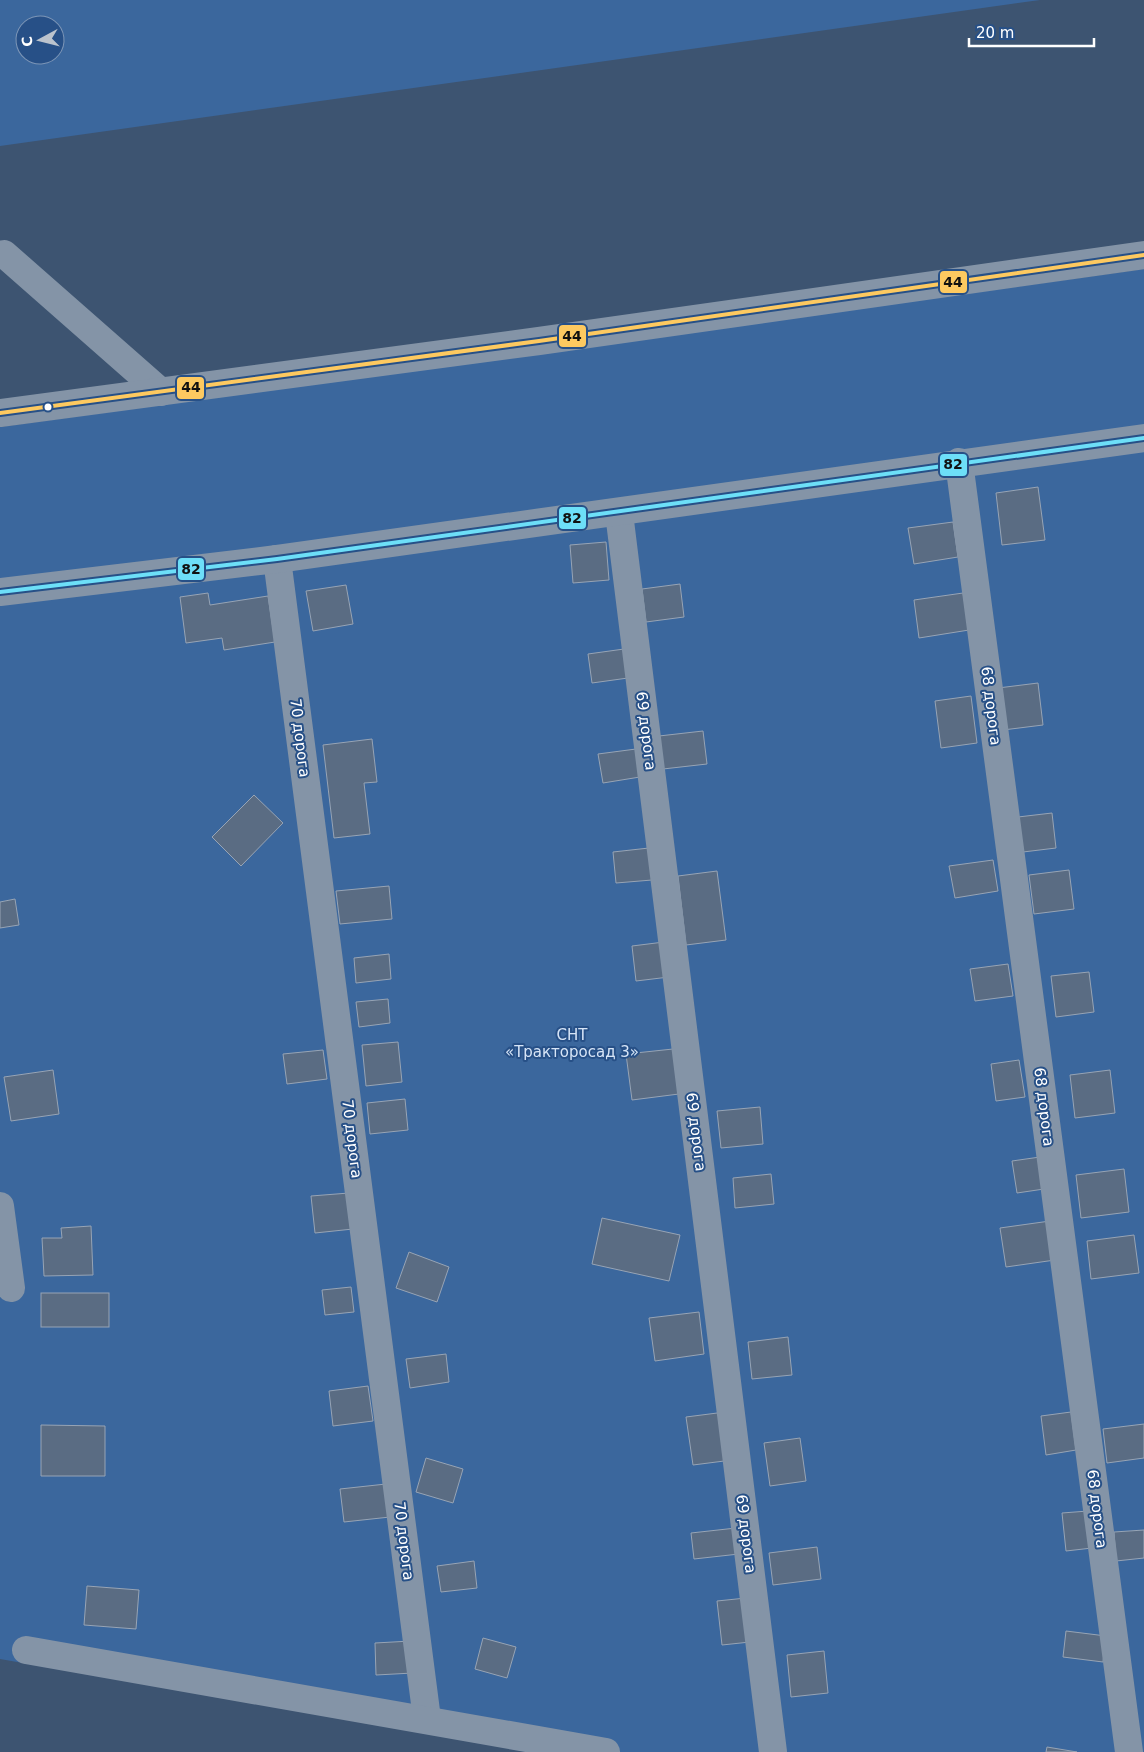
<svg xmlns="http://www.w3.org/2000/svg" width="1144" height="1752" viewBox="0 0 1144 1752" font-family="'DejaVu Sans',sans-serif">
  <rect width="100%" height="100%" fill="#3d5471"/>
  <g fill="#3b679d" fill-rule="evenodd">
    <path d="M 0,0 L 1040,0 L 0,146 ZM 25,25 L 55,25 L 55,55 L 25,55 Z"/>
    <path d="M 1144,269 L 1144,1752 L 534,1752 L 0,1659 L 0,427 Z"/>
  </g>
  <g fill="#5a6c83" stroke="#97a4b5">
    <path d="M 1038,487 L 1045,540 L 1002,545 L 996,493 Z"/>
    <path d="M 953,522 L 958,557 L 914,564 L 908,528 Z"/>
    <path d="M 606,542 L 609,580 L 573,583 L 570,545 Z"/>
    <path d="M 680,584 L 684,617 L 646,622 L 642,589 Z"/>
    <path d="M 346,585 L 353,624 L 313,631 L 306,591 Z"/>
    <path d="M 208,593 L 210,605 L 268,596 L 275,642 L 224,650 L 222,638 L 186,643 L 180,597 Z"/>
    <path d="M 963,593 L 969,630 L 919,638 L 914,600 Z"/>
    <path d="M 624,649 L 628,678 L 592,683 L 588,654 Z"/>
    <path d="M 1038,683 L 1043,725 L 1003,730 L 998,688 Z"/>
    <path d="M 971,696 L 977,743 L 941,748 L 935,701 Z"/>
    <path d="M 703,731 L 707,764 L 663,769 L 659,736 Z"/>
    <path d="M 372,739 L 377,782 L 364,783 L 370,834 L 334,838 L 323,745 Z"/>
    <path d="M 636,749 L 640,777 L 603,783 L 598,754 Z"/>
    <path d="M 254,795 L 283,823 L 241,866 L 212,837 Z"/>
    <path d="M 1052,813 L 1056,848 L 1023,852 L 1018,817 Z"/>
    <path d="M 649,848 L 652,880 L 616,883 L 613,852 Z"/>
    <path d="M 993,860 L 998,891 L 955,898 L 949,866 Z"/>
    <path d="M 1069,870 L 1074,909 L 1034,914 L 1029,875 Z"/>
    <path d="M 717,871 L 726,940 L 686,945 L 678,876 Z"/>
    <path d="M 389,886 L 392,919 L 340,924 L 336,891 Z"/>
    <path d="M 15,899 L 19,925 L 0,928 L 0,902 Z"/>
    <path d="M 664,942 L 669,977 L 636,981 L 632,946 Z"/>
    <path d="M 389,954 L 391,979 L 356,983 L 354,958 Z"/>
    <path d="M 1008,964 L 1013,996 L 975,1001 L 970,969 Z"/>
    <path d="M 1089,972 L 1094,1012 L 1056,1017 L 1051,976 Z"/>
    <path d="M 388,999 L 390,1023 L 359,1027 L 356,1002 Z"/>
    <path d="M 398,1042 L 402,1082 L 366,1086 L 362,1045 Z"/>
    <path d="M 673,1049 L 679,1094 L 632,1100 L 626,1054 Z"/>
    <path d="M 323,1050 L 327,1079 L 287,1084 L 283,1054 Z"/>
    <path d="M 1019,1060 L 1025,1097 L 996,1101 L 991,1064 Z"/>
    <path d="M 53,1070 L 59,1114 L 11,1121 L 4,1077 Z"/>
    <path d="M 1110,1070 L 1115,1113 L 1075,1118 L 1070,1075 Z"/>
    <path d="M 405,1099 L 408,1130 L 370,1134 L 367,1103 Z"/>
    <path d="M 760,1107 L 763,1144 L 721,1148 L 717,1111 Z"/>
    <path d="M 1040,1157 L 1044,1189 L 1017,1193 L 1012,1161 Z"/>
    <path d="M 1124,1169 L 1129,1212 L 1081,1218 L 1076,1175 Z"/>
    <path d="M 771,1174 L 774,1204 L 735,1208 L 733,1178 Z"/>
    <path d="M 349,1193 L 353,1229 L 315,1233 L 311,1196 Z"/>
    <path d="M 602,1218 L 680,1235 L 669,1281 L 592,1264 Z"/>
    <path d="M 1050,1221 L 1055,1260 L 1006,1267 L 1000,1228 Z"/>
    <path d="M 91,1226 L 93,1275 L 44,1276 L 42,1238 L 62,1238 L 61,1228 Z"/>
    <path d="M 1134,1235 L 1139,1273 L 1091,1279 L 1087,1241 Z"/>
    <path d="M 409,1252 L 449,1267 L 437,1302 L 396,1288 Z"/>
    <path d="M 351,1287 L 354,1312 L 325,1315 L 322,1290 Z"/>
    <rect x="41" y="1293" width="68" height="34"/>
    <path d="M 699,1312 L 704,1354 L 655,1361 L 649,1318 Z"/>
    <path d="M 788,1337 L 792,1375 L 752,1379 L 748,1342 Z"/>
    <path d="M 446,1354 L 449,1382 L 410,1388 L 406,1359 Z"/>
    <path d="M 368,1386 L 373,1421 L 333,1426 L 329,1391 Z"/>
    <path d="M 725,1412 L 732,1460 L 693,1465 L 686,1417 Z"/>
    <path d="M 1071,1412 L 1076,1450 L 1046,1455 L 1041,1416 Z"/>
    <path d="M 1144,1424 L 1144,1458 L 1107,1463 L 1103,1429 Z"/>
    <path d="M 41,1425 L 105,1426 L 105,1476 L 41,1476 Z"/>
    <path d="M 800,1438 L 806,1481 L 770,1486 L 764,1443 Z"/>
    <path d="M 426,1458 L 463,1469 L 453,1503 L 416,1492 Z"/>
    <path d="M 386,1484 L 390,1517 L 344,1522 L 340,1489 Z"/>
    <path d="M 1088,1511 L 1092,1548 L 1066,1551 L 1062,1513 Z"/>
    <path d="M 736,1528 L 739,1554 L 694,1559 L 691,1533 Z"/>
    <path d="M 1144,1530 L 1144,1558 L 1116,1561 L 1114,1532 Z"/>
    <path d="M 817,1547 L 821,1579 L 773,1585 L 769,1553 Z"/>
    <path d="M 474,1561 L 477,1588 L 441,1592 L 437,1566 Z"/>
    <path d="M 87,1586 L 139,1590 L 136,1629 L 84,1625 Z"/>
    <path d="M 746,1598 L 750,1642 L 722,1645 L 717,1601 Z"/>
    <path d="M 1066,1631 L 1106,1636 L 1103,1662 L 1063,1657 Z"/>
    <path d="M 483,1638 L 516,1647 L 507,1678 L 475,1669 Z"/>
    <path d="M 411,1641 L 413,1673 L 376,1675 L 375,1643 Z"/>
    <path d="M 824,1651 L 828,1693 L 791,1697 L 787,1655 Z"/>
    <path d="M 1047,1747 L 1077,1752 L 1046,1752 Z"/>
  </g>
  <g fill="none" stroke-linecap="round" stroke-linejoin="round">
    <g stroke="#8494a7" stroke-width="28">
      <path d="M 0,255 L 4,254 L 161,392"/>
      <path d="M 0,413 L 539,341 L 1144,255"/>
      <path d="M 959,462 L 1129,1752"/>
      <path d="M 619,513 L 773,1752"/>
      <path d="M 277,559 L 427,1719"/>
      <path d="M 0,592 L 277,559 L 1144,438"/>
      <path d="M 0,1206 L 11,1288"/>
      <path d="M 26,1650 L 606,1752"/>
    </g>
    <defs>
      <path id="bus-1" d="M 0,413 L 539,341 L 1144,255"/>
      <path id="bus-2" d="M 0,592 L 277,559 L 1144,438"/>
    </defs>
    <use href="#bus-1" stroke="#275087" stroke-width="8"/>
    <use href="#bus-2" stroke="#275087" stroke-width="8"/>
    <use href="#bus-1" stroke="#fdc960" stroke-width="4"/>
    <use href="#bus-2" stroke="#6ddff8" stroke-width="4"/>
  </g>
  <circle fill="#fff" stroke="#275087" stroke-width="2" cx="48" cy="407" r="4.5"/>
  <g text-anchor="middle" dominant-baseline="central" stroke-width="4" stroke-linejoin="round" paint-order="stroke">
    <g font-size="15" fill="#fff" stroke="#275087">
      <text transform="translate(991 706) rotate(83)">68 дорога</text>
      <text transform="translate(646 731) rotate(83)">69 дорога</text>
      <text transform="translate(300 738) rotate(83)">70 дорога</text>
      <text transform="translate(1044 1107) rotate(83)">68 дорога</text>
      <text transform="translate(696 1132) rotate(83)">69 дорога</text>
      <text transform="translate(352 1139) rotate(83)">70 дорога</text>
      <text transform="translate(1097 1509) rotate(83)">68 дорога</text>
      <text transform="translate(746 1534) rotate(83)">69 дорога</text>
      <text transform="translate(404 1541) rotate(83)">70 дорога</text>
    </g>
    <g font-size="15" fill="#d7e5f7" stroke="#275087">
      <text x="572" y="1035">СНТ<tspan x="572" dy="17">«Тракторосад 3»</tspan></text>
    </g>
  </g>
  <g stroke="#275087" stroke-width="2">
    <rect x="939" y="270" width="29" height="24" rx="5" fill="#fdc960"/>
    <rect x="558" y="324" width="29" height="24" rx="5" fill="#fdc960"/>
    <rect x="176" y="376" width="29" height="24" rx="5" fill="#fdc960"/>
    <rect x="939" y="453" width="29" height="24" rx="5" fill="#6ddff8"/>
    <rect x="558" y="506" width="29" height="24" rx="5" fill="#6ddff8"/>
    <rect x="177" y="557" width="28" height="24" rx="5" fill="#6ddff8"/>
  </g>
  <g font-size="14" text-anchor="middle" font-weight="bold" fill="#111">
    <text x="953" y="287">44</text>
    <text x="572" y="341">44</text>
    <text x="191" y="392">44</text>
    <text x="953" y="469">82</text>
    <text x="572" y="523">82</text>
    <text x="191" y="574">82</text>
  </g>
  <g transform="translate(40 40) rotate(263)"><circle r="24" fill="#275087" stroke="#7d96b7"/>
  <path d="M0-4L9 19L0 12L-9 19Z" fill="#bbc3cd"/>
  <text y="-8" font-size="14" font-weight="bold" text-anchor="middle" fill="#ffffff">С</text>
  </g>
  <path d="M969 38v8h125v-8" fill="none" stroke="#ffffff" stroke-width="2.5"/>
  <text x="976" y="38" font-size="15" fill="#ffffff" stroke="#275087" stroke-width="4" paint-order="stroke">20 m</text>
</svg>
